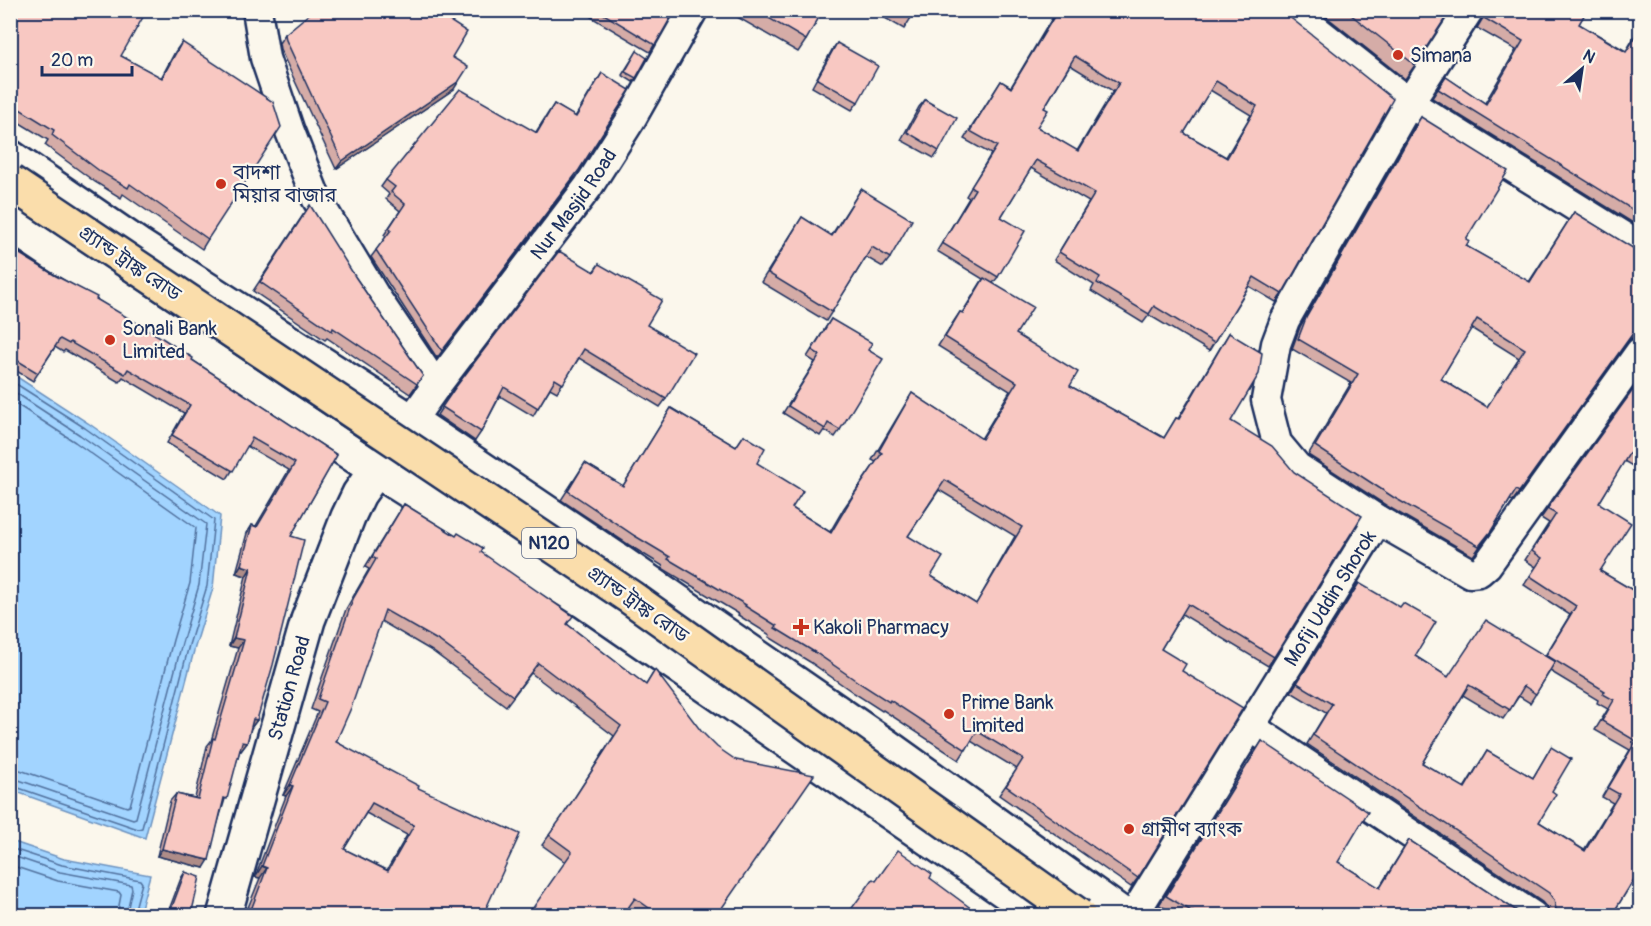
<svg xmlns="http://www.w3.org/2000/svg" width="1651" height="926" viewBox="0 0 1651 926" font-family="Pangolin,'Noto Sans Bengali',sans-serif">
  <rect width="100%" height="100%" fill="#fbf7ec"/>
  <filter id="ink" filterUnits="userSpaceOnUse"><feTurbulence type="fractalNoise" baseFrequency=".0167" numOctaves="2"/><feDisplacementMap in="SourceGraphic" scale="12" xChannelSelector="R" yChannelSelector="G"/><feConvolveMatrix kernelMatrix="1 2 1 2 8 2 1 2 1" color-interpolation-filters="sRGB"/></filter>
  <g filter="url(#ink)">
    <g fill="#a2d4ff" stroke="#6c92bf" stroke-width="1.5">
      <path d="M 11,373 L 88,423 L 220,516 L 213,588 L 195,647 L 145,838 L 11,790 Z"/>
      <path d="M 11,841 L 64,859 L 150,875 L 139,915 L 11,915 Z"/>
    </g>
    <g fill="none" stroke-linecap="round" stroke-linejoin="round">
      <g stroke="#51719e" stroke-width="1.5">
        <path d="M 10,380 L 85,428 L 214,520 L 207,586 L 189,645 L 142,828 L 138,829 L 10,785"/>
        <path d="M 10,389 L 80,435 L 206,524 L 199,585 L 182,643 L 136,818 L 133,819 L 10,777"/>
        <path d="M 10,400 L 75,442 L 196,528 L 190,583 L 173,640 L 130,806 L 127,807 L 20,770 L 10,768"/>
        <path d="M 10,848 L 62,865 L 140,880 L 142,883 L 133,916"/>
        <path d="M 10,855 L 60,872 L 131,885 L 132,889 L 126,916"/>
        <path d="M 10,865 L 58,881 L 119,892 L 121,895 L 117,916"/>
      </g>
      <defs>
        <g id="minor">
          <path d="M 257,10 L 265,58 L 289,129 L 316,198 L 375,296 L 436,386 L 376,470"/>
          <path d="M 1291,10 L 1409,103 L 1640,247"/>
          <path id="s1" d="M 436,386 L 588,187 L 630,121 L 693,10"/>
          <path d="M 1378,520 L 1297,467 L 1277,443 L 1266,400 L 1276,344 L 1285,320 L 1409,103 L 1469,10"/>
          <path d="M 1251,727 L 1533,916"/>
          <path id="s2" d="M 1133,916 L 1378,520 L 1470,573 L 1479,572 L 1487,565 L 1640,352"/>
        </g>
        <g id="tertiary">
          <path d="M 10,157 L 138,245 L 411,421 L 617,560 L 885,745 L 1124,916"/>
          <path d="M 10,224 L 376,470 L 584,601 L 1041,916"/>
          <path id="s3" d="M 224,916 L 308,620 L 348,517 L 359,494 L 376,470"/>
        </g>
      </defs>
      <use href="#minor" stroke="#1b2f5e" stroke-width="33"/>
      <use href="#tertiary" stroke="#1b2f5e" stroke-width="38"/>
      <use href="#minor" stroke="#fbf7ec" stroke-width="28"/>
      <use href="#tertiary" stroke="#fbf7ec" stroke-width="33"/>
      <defs>
        <path id="trunk-bridge" d="M 10,182 L 630,597 L 1079,916"/>
      </defs>
      <use href="#trunk-bridge" stroke="#1b2f5e" stroke-width="38" stroke-linecap="butt"/>
      <use href="#trunk-bridge" stroke="#faddab" stroke-width="33"/>
    </g>
    <g fill="#d5aca7" stroke="#1b2f5e" stroke-width="1.5" fill-rule="evenodd">
      <path d="M 10,10 L 121,56 L 161,78 L 175,52 L 182,42 L 208,239 L 202,249 L 123,194 L 121,198 L 95,182 L 45,145 L 48,140 L 10,117 Z"/>
      <path d="M 595,10 L 675,10 L 650,52 L 591,17 Z"/>
      <path d="M 725,10 L 823,10 L 806,40 L 798,52 Z"/>
      <path d="M 871,10 L 916,10 L 904,29 Z"/>
      <path d="M 1046,10 L 1283,10 L 1282,294 L 1276,302 L 1249,286 L 1209,351 L 1149,315 L 1143,323 L 1091,291 L 1094,285 L 1054,260 L 1089,202 L 1031,168 L 1001,217 L 998,277 L 993,283 L 1016,334 L 1070,386 L 1164,438 L 1176,418 L 1178,419 L 1223,343 L 1229,333 L 1231,421 L 1274,657 L 1268,666 L 1182,614 L 1161,649 L 1182,671 L 1138,878 L 1131,887 L 999,795 L 1017,769 L 971,741 L 959,760 L 883,710 L 882,711 L 854,693 L 810,662 L 769,637 L 770,635 L 738,615 L 739,614 L 662,568 L 663,566 L 629,545 L 561,500 L 585,463 L 623,486 L 671,408 L 736,447 L 744,435 L 757,463 L 792,508 L 830,532 L 844,508 L 876,462 L 872,460 L 906,403 L 912,393 L 981,439 L 1010,391 L 938,346 L 954,321 L 960,312 L 962,313 L 983,279 L 937,251 L 969,198 L 966,196 L 991,154 L 964,139 L 1001,81 L 1011,87 L 1054,15 ZM 1070,65 L 1113,91 L 1077,151 L 1037,127 L 1044,108 ZM 1210,90 L 1251,115 L 1226,157 L 1184,133 ZM 939,490 L 1015,536 L 976,604 L 931,576 L 908,536 Z"/>
      <path d="M 1318,10 L 1435,10 L 1415,65 L 1405,79 Z"/>
      <path d="M 1485,10 L 1587,10 L 1579,24 L 1626,51 L 1641,26 L 1641,228 L 1432,98 L 1446,77 L 1485,103 L 1516,50 L 1477,28 L 1483,18 Z"/>
      <path d="M 285,34 L 452,57 L 454,89 L 336,169 L 280,49 L 279,43 Z"/>
      <path d="M 837,43 L 858,102 L 852,110 L 812,87 L 832,50 Z"/>
      <path d="M 637,51 L 636,78 L 633,82 L 622,75 Z"/>
      <path d="M 602,73 L 574,178 L 437,358 L 371,257 L 386,237 L 384,235 L 400,211 L 386,199 L 389,194 L 381,187 L 386,180 L 536,132 L 554,104 L 575,117 Z"/>
      <path d="M 925,100 L 939,151 L 934,158 L 901,140 L 919,107 Z"/>
      <path d="M 1421,117 L 1466,239 L 1466,246 L 1529,282 L 1574,212 L 1638,252 L 1633,337 L 1627,342 L 1513,501 L 1510,500 L 1491,531 L 1473,556 L 1387,506 L 1308,455 L 1351,383 L 1292,349 L 1300,327 L 1415,126 ZM 1471,328 L 1519,358 L 1487,407 L 1441,379 Z"/>
      <path d="M 861,189 L 890,258 L 883,267 L 866,257 L 826,321 L 761,282 L 802,217 L 831,236 Z"/>
      <path d="M 303,215 L 356,278 L 423,376 L 410,394 L 327,338 L 325,340 L 253,291 Z"/>
      <path d="M 10,248 L 96,299 L 192,360 L 337,455 L 291,536 L 257,720 L 251,728 L 247,743 L 241,751 L 240,750 L 204,868 L 157,856 L 170,801 L 176,794 L 195,798 L 207,746 L 211,741 L 238,648 L 229,646 L 246,576 L 236,573 L 247,533 L 252,525 L 256,526 L 289,470 L 247,446 L 227,479 L 167,443 L 184,413 L 123,377 L 119,382 L 65,350 L 63,352 L 55,347 L 33,381 L 10,367 Z"/>
      <path d="M 599,264 L 666,399 L 660,407 L 579,358 L 557,392 L 550,388 L 533,416 L 500,396 L 481,432 L 475,441 L 437,415 L 455,388 L 593,272 Z"/>
      <path d="M 831,319 L 868,350 L 840,430 L 835,437 L 824,430 L 820,436 L 783,413 L 815,362 L 807,357 Z"/>
      <path d="M 1641,379 L 1641,471 L 1624,461 L 1599,503 L 1600,571 L 1641,595 L 1641,868 L 1612,915 L 1549,915 L 1548,909 L 1542,902 L 1307,744 L 1326,713 L 1291,692 L 1359,583 L 1415,656 L 1448,677 L 1545,656 L 1570,615 L 1524,585 L 1536,567 L 1525,560 L 1549,523 L 1541,518 ZM 1550,671 L 1598,700 L 1597,703 L 1608,709 L 1595,730 L 1630,750 L 1602,797 L 1613,803 L 1584,850 L 1539,822 L 1552,791 L 1551,747 L 1533,778 L 1487,751 L 1464,788 L 1422,763 L 1463,695 L 1503,719 L 1519,696 L 1530,703 Z"/>
      <path d="M 404,504 L 481,552 L 567,624 L 646,685 L 655,670 L 717,915 L 639,915 L 542,845 L 559,822 L 614,736 L 531,673 L 506,706 L 432,651 L 381,621 L 336,742 L 418,788 L 483,915 L 245,915 L 260,878 L 255,877 L 286,796 L 283,795 L 318,712 L 311,709 L 346,609 L 369,569 L 365,567 ZM 366,813 L 407,835 L 387,870 L 344,849 Z"/>
      <path d="M 1641,538 L 1641,548 L 1636,545 Z"/>
      <path d="M 1262,741 L 1338,862 L 1379,888 L 1409,840 L 1523,915 L 1177,915 L 1159,905 Z"/>
      <path d="M 185,872 L 191,915 L 167,915 L 181,878 Z"/>
    </g>
    <g fill="#ae8c88" stroke="#1b2f5e" stroke-width="1.5">
      <path d="M 459,81 L 454,89 L 336,169 L 342,161 Z"/>
      <path d="M 1639,328 L 1641,328 L 1641,336 L 1633,337 L 1627,342 L 1513,501 L 1633,333 Z"/>
      <path d="M 241,565 L 251,568 L 246,576 L 236,573 Z"/>
      <path d="M 234,638 L 244,640 L 238,648 L 229,646 Z"/>
      <path d="M 253,719 L 257,720 L 251,728 L 247,727 Z"/>
      <path d="M 242,742 L 247,743 L 241,751 L 237,750 Z"/>
      <path d="M 290,785 L 293,786 L 286,796 L 283,795 Z"/>
      <path d="M 162,849 L 209,860 L 204,868 L 157,856 Z"/>
      <path d="M 262,866 L 267,868 L 260,878 L 255,877 Z"/>
    </g>
    <g fill="#f8c8c2" stroke="#1b2f5e" stroke-width="1.5" fill-rule="evenodd">
      <path d="M 10,10 L 147,10 L 121,56 L 162,78 L 182,42 L 273,102 L 281,127 L 208,239 L 130,184 L 128,188 L 101,172 L 52,135 L 54,130 L 10,103 Z"/>
      <path d="M 314,10 L 433,10 L 467,32 L 452,57 L 468,67 L 459,81 L 342,161 L 286,40 L 285,34 Z"/>
      <path d="M 597,10 L 675,10 L 655,45 Z"/>
      <path d="M 755,10 L 823,10 L 806,40 Z"/>
      <path d="M 901,10 L 916,10 L 912,17 Z"/>
      <path d="M 1058,10 L 1283,10 L 1287,15 L 1393,99 L 1282,294 L 1254,277 L 1214,343 L 1154,306 L 1149,314 L 1097,283 L 1100,277 L 1059,252 L 1095,193 L 1036,160 L 1001,217 L 1025,231 L 998,277 L 942,243 L 975,189 L 971,187 L 997,146 L 970,131 L 1001,81 L 1011,88 ZM 1075,56 L 1119,83 L 1078,151 L 1037,127 L 1048,110 L 1044,108 ZM 1216,81 L 1257,106 L 1227,158 L 1184,133 Z"/>
      <path d="M 1345,10 L 1435,10 L 1446,17 L 1415,65 Z"/>
      <path d="M 1489,10 L 1587,10 L 1579,24 L 1626,52 L 1641,28 L 1641,215 L 1438,89 L 1446,77 L 1486,104 L 1523,41 L 1484,18 Z"/>
      <path d="M 837,43 L 878,66 L 858,102 L 817,79 Z"/>
      <path d="M 637,51 L 647,58 L 636,78 L 625,72 Z"/>
      <path d="M 602,73 L 630,90 L 579,170 L 442,351 L 376,250 L 391,230 L 389,228 L 405,204 L 391,192 L 395,187 L 386,180 L 460,89 L 537,133 L 554,104 L 576,117 Z"/>
      <path d="M 925,100 L 957,118 L 939,151 L 907,132 Z"/>
      <path d="M 1421,117 L 1508,171 L 1466,239 L 1469,241 L 1466,246 L 1530,282 L 1574,212 L 1641,253 L 1641,328 L 1633,333 L 1519,492 L 1516,490 L 1491,531 L 1479,546 L 1393,497 L 1315,446 L 1358,374 L 1298,339 L 1306,318 ZM 1477,319 L 1525,349 L 1487,407 L 1441,379 Z"/>
      <path d="M 861,189 L 912,220 L 890,258 L 872,247 L 832,312 L 768,273 L 802,217 L 832,236 Z"/>
      <path d="M 310,205 L 356,278 L 423,376 L 417,384 L 333,328 L 332,331 L 260,282 Z"/>
      <path d="M 10,248 L 56,276 L 97,297 L 96,299 L 162,338 L 193,358 L 192,360 L 337,455 L 291,536 L 304,540 L 273,665 L 257,720 L 253,719 L 247,743 L 242,742 L 227,799 L 224,798 L 209,860 L 162,849 L 176,794 L 198,799 L 213,738 L 215,739 L 244,640 L 234,638 L 251,568 L 241,565 L 252,525 L 257,527 L 295,463 L 252,438 L 233,471 L 172,435 L 190,405 L 128,369 L 125,374 L 70,342 L 69,344 L 60,339 L 38,373 L 10,356 L 10,309 L 14,304 L 10,302 Z"/>
      <path d="M 559,251 L 594,272 L 599,264 L 662,300 L 647,325 L 694,353 L 666,399 L 584,349 L 563,384 L 555,379 L 538,408 L 504,387 L 481,432 L 442,407 L 455,388 Z"/>
      <path d="M 984,278 L 1033,307 L 1016,334 L 1078,372 L 1070,386 L 1164,438 L 1176,418 L 1179,419 L 1229,333 L 1262,353 L 1259,374 L 1231,421 L 1272,446 L 1294,472 L 1362,516 L 1274,657 L 1188,604 L 1161,649 L 1186,664 L 1182,671 L 1243,708 L 1138,878 L 1006,786 L 1023,759 L 977,731 L 966,750 L 890,700 L 889,702 L 861,684 L 816,653 L 775,628 L 777,626 L 745,606 L 746,605 L 668,559 L 670,557 L 635,536 L 568,491 L 585,463 L 623,486 L 671,408 L 736,447 L 744,435 L 765,448 L 757,463 L 803,491 L 792,508 L 831,533 L 851,499 L 882,453 L 879,451 L 912,393 L 982,439 L 1017,382 L 945,337 L 960,312 L 963,313 ZM 945,480 L 1022,527 L 976,604 L 931,576 L 943,557 L 908,536 Z"/>
      <path d="M 831,319 L 872,343 L 868,350 L 883,359 L 840,430 L 828,423 L 825,429 L 788,406 L 820,355 L 812,350 Z"/>
      <path d="M 1641,379 L 1641,458 L 1630,452 L 1599,503 L 1631,523 L 1600,571 L 1641,595 L 1641,868 L 1612,915 L 1590,915 L 1577,908 L 1572,915 L 1553,915 L 1556,909 L 1554,900 L 1549,893 L 1313,735 L 1332,704 L 1297,683 L 1359,583 L 1400,607 L 1403,603 L 1436,622 L 1415,656 L 1448,677 L 1486,620 L 1555,662 L 1536,694 L 1524,686 L 1510,710 L 1469,685 L 1422,763 L 1465,788 L 1487,751 L 1533,778 L 1551,747 L 1571,759 L 1552,791 L 1556,794 L 1539,822 L 1585,851 L 1619,794 L 1608,788 L 1636,741 L 1602,721 L 1614,700 L 1603,694 L 1605,691 L 1546,655 L 1576,606 L 1530,576 L 1542,558 L 1532,551 L 1556,514 L 1547,509 Z"/>
      <path d="M 404,504 L 456,536 L 458,533 L 483,548 L 481,552 L 573,616 L 567,624 L 646,685 L 655,670 L 701,731 L 717,747 L 736,760 L 814,775 L 717,915 L 659,915 L 635,898 L 623,915 L 528,915 L 572,852 L 549,835 L 562,817 L 621,726 L 538,663 L 513,696 L 439,641 L 385,610 L 351,708 L 336,742 L 419,786 L 418,788 L 520,834 L 483,915 L 249,915 L 267,868 L 262,866 L 293,786 L 290,785 L 325,702 L 318,699 L 353,599 L 376,559 L 372,557 ZM 372,803 L 414,825 L 388,871 L 344,849 Z"/>
      <path d="M 1262,741 L 1368,812 L 1338,862 L 1380,888 L 1409,840 L 1523,915 L 1198,915 L 1166,896 Z"/>
      <path d="M 898,850 L 932,874 L 930,878 L 980,915 L 847,915 L 873,879 L 876,881 Z"/>
      <path d="M 185,872 L 200,877 L 191,915 L 169,915 Z"/>
    </g>
  </g>
  <g fill="#c8321e" stroke="#fbf7ec" stroke-width="2">
    <circle cx="1398" cy="55" r="6"/>
    <circle cx="221" cy="184" r="6"/>
    <circle cx="110" cy="340" r="6"/>
    <path d="M798 618h6v6h6v6h-6v6h-6v-6h-6v-6h6z"/>
    <circle cx="949" cy="714" r="6"/>
    <circle cx="1129" cy="829" r="6"/>
  </g>
  <g text-anchor="middle" dominant-baseline="central" stroke-width="4.5" stroke-linejoin="round" paint-order="stroke">
    <rect fill="#fbf7ec" stroke="#5e6b89" stroke-width="1.5" x="522" y="528" width="54" height="30" rx="4.5"/>
    <g font-size="18" font-weight="bold" fill="#1b2f5e">
      <text x="549" y="543">N120</text>
    </g>
    <g font-size="20" fill="#1b2f5e" stroke="#fbf7ec" text-anchor="start">
      <text x="1410" y="55">Simana</text>
      <text x="233" y="172">বাদশা<tspan x="233" dy="23">মিয়ার বাজার</tspan></text>
      <text x="122" y="328">Sonali Bank<tspan x="122" dy="23">Limited</tspan></text>
      <text x="813" y="627">Kakoli Pharmacy</text>
      <text x="961" y="702">Prime Bank<tspan x="961" dy="23">Limited</tspan></text>
      <text x="1141" y="829">গ্রামীণ ব্যাংক</text>
    </g>
    <g font-size="20" fill="#1b2f5e" stroke="#fbf7ec">
      <text stroke="none"><textPath href="#s1" startOffset="228">Nur Masjid Road</textPath></text>
      <text transform="translate(130 263) rotate(34)">গ্র্যান্ড ট্রাঙ্ক রোড</text>
      <text stroke="none"><textPath href="#s2" startOffset="374">Mofij Uddin Shorok</textPath></text>
      <text transform="translate(638 604) rotate(35)">গ্র্যান্ড ট্রাঙ্ক রোড</text>
      <text stroke="none"><textPath href="#s3" startOffset="237">Station Road</textPath></text>
    </g>
  </g>
  <rect width="1651" height="926" fill="none" stroke="#fbf7ec" stroke-width="36"/>
  <rect x="18" y="18" width="1615" height="890" fill="none" stroke="#1b2f5e" stroke-width="2" filter="url(#ink)"/>
  <g transform="translate(1582 69) rotate(29)" stroke="#fbf7ec" stroke-width="4.5" paint-order="stroke">
  <path d="M0-4.5L10 22L0 15L-10 22Z" fill="#1b2f5e"/>
  <text y="-9" font-size="16" font-weight="bold" text-anchor="middle" fill="#1b2f5e">N</text>
  </g>
  <path d="M42 66v9h90v-9" fill="none" stroke="#1b2f5e" stroke-width="3"/>
  <text x="51" y="66" font-size="18" fill="#1b2f5e" stroke="#fbf7ec" stroke-width="4.5" paint-order="stroke">20 m</text>
</svg>
